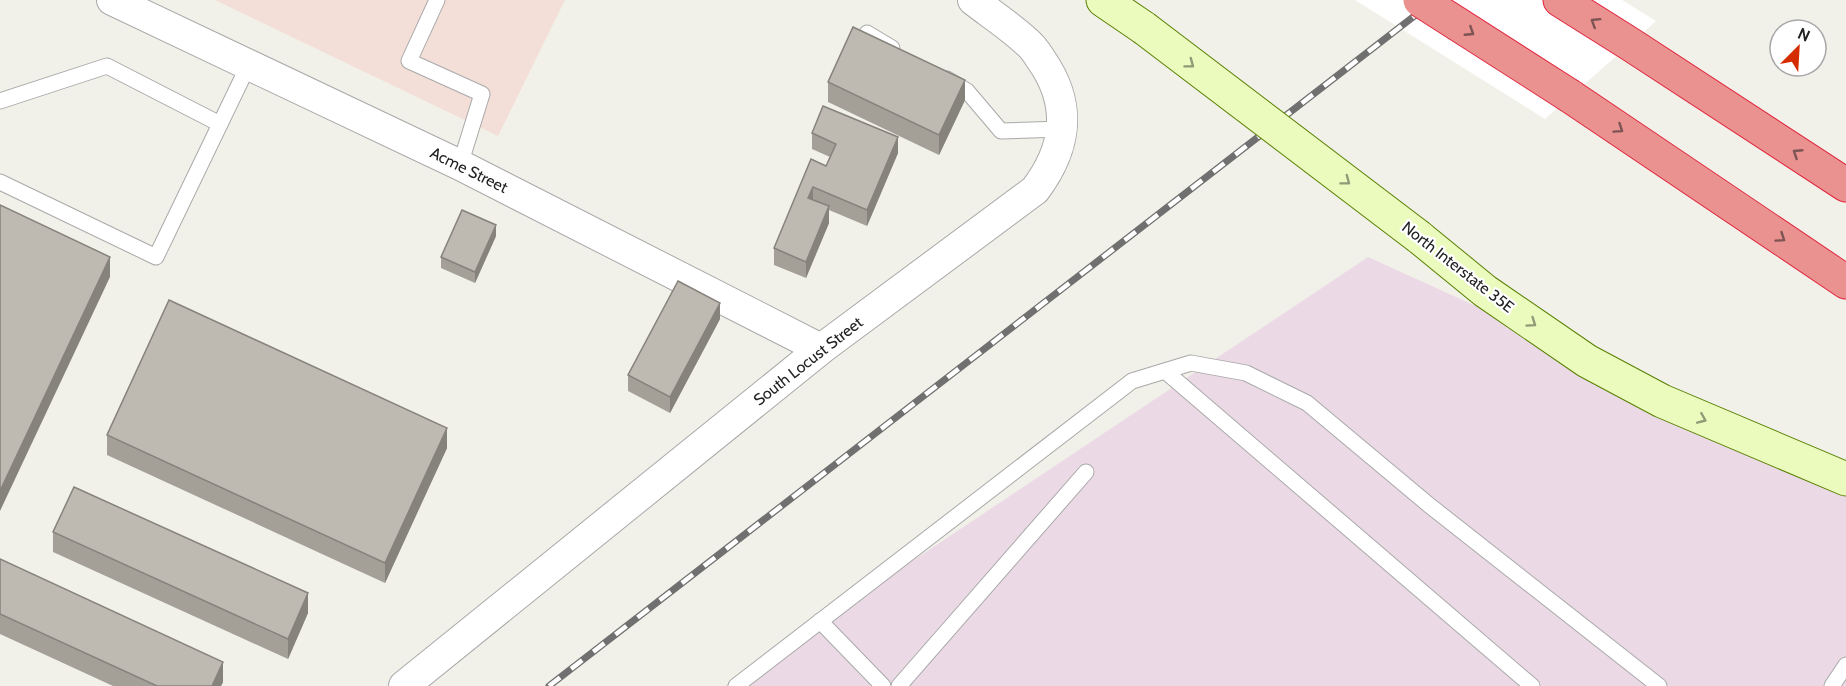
<svg xmlns="http://www.w3.org/2000/svg" width="1846" height="686" viewBox="0 0 1846 686" font-family="Cabin,sans-serif">
  <rect width="100%" height="100%" fill="#f2f1e9"/>
  <path fill="#f3dfd8" d="M 215,0 L 565,0 L 498,136 Z"/>
  <path fill="#ebdae5" d="M 1368,257 L 1846,474 L 1846,686 L 725,686 Z"/>
  <path fill="#fff" d="M 1355,0 L 1622,0 L 1656,21 L 1545,119 Z"/>
  <g fill="none" stroke-linecap="round" stroke-linejoin="round">
    <defs>
      <g id="lane">
        <path d="M 437,0 L 409,61 L 482,94 L 460,165"/>
        <path d="M 867,33 L 892,48"/>
        <path d="M 947,79 L 967,91 L 1001,131 L 1062,129"/>
        <path d="M 0,101 L 107,66 L 220,124"/>
        <path d="M 0,182 L 156,257 L 249,64"/>
        <path d="M 1165,371 L 1532,686"/>
        <path d="M 820,621 L 883,686"/>
        <path d="M 736,686 L 1132,381 L 1191,363 L 1246,373 L 1307,403 L 1429,505 L 1659,686"/>
        <path d="M 899,686 L 1086,472"/>
        <path d="M 1832,686 L 1846,665"/>
      </g>
      <g id="street">
        <path d="M 112,0 L 460,165 L 821,349"/>
        <path d="M 404,686 L 821,349 L 1035,190 C 1066,149 1073,106 1042,61 C 1038,55 1034,48 1028,43 C 1011,27 991,14 973,0"/>
      </g>
      <g id="secondary">
        <path d="M 1103,0 L 1144,28"/>
        <path d="M 1419,237 L 1485,291 L 1587,361 L 1662,401 L 1846,479"/>
      </g>
      <g id="highway">
        <path d="M 1560,0 L 1630,44 L 1846,185"/>
        <path d="M 1570,96 L 1846,282"/>
      </g>
    </defs>
    <use href="#lane" stroke="#a9a9a9" stroke-width="17"/>
    <use href="#street" stroke="#a9a9a9" stroke-width="32"/>
    <use href="#secondary" stroke="#588002" stroke-width="35"/>
    <use href="#highway" stroke="#e0253e" stroke-width="35"/>
    <use href="#lane" stroke="#fff" stroke-width="15"/>
    <use href="#street" stroke="#fff" stroke-width="30"/>
    <use href="#secondary" stroke="#ebfbbd" stroke-width="33"/>
    <use href="#highway" stroke="#ea9290" stroke-width="33"/>
    <defs>
      <path id="rail" d="M 549,686 L 1435,0"/>
    </defs>
    <use href="#rail" stroke="#707070" stroke-width="7"/>
    <use href="#rail" stroke="#fff" stroke-width="4.5" stroke-dasharray="14" stroke-linecap="butt"/>
    <defs>
      <path id="secondary-bridge" d="M 1144,28 L 1419,237"/>
      <path id="highway-bridge" d="M 1420,0 L 1570,96"/>
    </defs>
    <use href="#secondary-bridge" stroke="#588002" stroke-width="35" stroke-linecap="butt"/>
    <use href="#highway-bridge" stroke="#e0253e" stroke-width="35" stroke-linecap="butt"/>
    <use href="#secondary-bridge" stroke="#ebfbbd" stroke-width="33"/>
    <use href="#highway-bridge" stroke="#ea9290" stroke-width="33"/>
  </g>
  <g fill="#a4a098">
    <path d="M 828,82 L 965,100 L 939,155 L 828,102 Z"/>
    <path d="M 812,133 L 898,153 L 867,226 L 829,210 L 829,223 L 806,278 L 774,265 L 774,248 L 826,166 L 830,157 L 812,149 Z"/>
    <path d="M 496,236 L 475,283 L 441,268 L 441,257 Z"/>
    <path d="M 720,319 L 670,413 L 628,391 L 628,375 Z"/>
    <path d="M 107,435 L 447,448 L 385,583 L 107,455 Z"/>
    <path d="M 53,532 L 308,613 L 288,659 L 53,552 Z"/>
    <path d="M 0,559 L 223,682 L 221,686 L 113,686 L 0,634 Z"/>
  </g>
  <g fill="#86827c">
    <path d="M 965,80 L 965,100 L 939,155 L 939,135 Z"/>
    <path d="M 898,137 L 898,153 L 867,226 L 867,210 Z"/>
    <path d="M 813,187 L 813,203 L 808,198 Z"/>
    <path d="M 829,206 L 829,223 L 806,278 L 806,262 Z"/>
    <path d="M 496,225 L 496,236 L 475,283 L 475,272 Z"/>
    <path d="M 110,257 L 110,277 L 0,511 L 0,491 Z"/>
    <path d="M 720,303 L 720,319 L 670,413 L 670,397 Z"/>
    <path d="M 447,428 L 447,448 L 385,583 L 385,563 Z"/>
    <path d="M 308,593 L 308,613 L 288,659 L 288,639 Z"/>
    <path d="M 223,662 L 223,682 L 221,686 L 212,686 Z"/>
  </g>
  <g fill="#bfbab1" stroke="#86827c" stroke-width="1.5">
    <path d="M 853,27 L 965,80 L 939,135 L 828,82 Z"/>
    <path d="M 823,106 L 898,137 L 867,210 L 813,187 L 808,198 L 829,206 L 806,262 L 774,248 L 811,159 L 826,166 L 836,144 L 812,133 Z"/>
    <path d="M 0,205 L 110,257 L 0,491 Z"/>
    <path d="M 462,210 L 496,225 L 475,272 L 441,257 Z"/>
    <path d="M 678,281 L 720,303 L 670,397 L 628,375 Z"/>
    <path d="M 169,300 L 447,428 L 385,563 L 107,435 Z"/>
    <path d="M 74,487 L 308,593 L 288,639 L 53,532 Z"/>
    <path d="M 0,559 L 223,662 L 212,686 L 157,686 L 0,614 Z"/>
  </g>
  <defs><path id="oneway-chevron" d="M-2-3.5L2.5 0L-2 3.5" fill="none" stroke-width="1.6" stroke-linecap="round" stroke-linejoin="round" transform="scale(1.5)"/></defs>
  <g stroke="#7c5454">
    <use href="#oneway-chevron" transform="translate(1595 22) rotate(-148)"/>
    <use href="#oneway-chevron" transform="translate(1470 32) rotate(33)"/>
    <use href="#oneway-chevron" transform="translate(1619 129) rotate(34)"/>
    <use href="#oneway-chevron" transform="translate(1797 153) rotate(-147)"/>
    <use href="#oneway-chevron" transform="translate(1781 238) rotate(34)"/>
  </g>
  <g stroke="#919977">
    <use href="#oneway-chevron" transform="translate(1190 64) rotate(37)"/>
    <use href="#oneway-chevron" transform="translate(1346 181) rotate(37)"/>
    <use href="#oneway-chevron" transform="translate(1532 323) rotate(35)"/>
    <use href="#oneway-chevron" transform="translate(1702 419) rotate(23)"/>
  </g>
  <g text-anchor="middle" dominant-baseline="central" stroke-width="4.5" stroke-linejoin="round" paint-order="stroke">
    <g font-size="16" fill="#222" stroke="#fff">
      <text transform="translate(469 170) rotate(26)">Acme Street</text>
      <text transform="translate(1458 267) rotate(38)">North Interstate 35E</text>
      <text transform="translate(808 361) rotate(-38)">South Locust Street</text>
    </g>
  </g>
  <g transform="translate(1798 48) rotate(24)"><circle r="28" fill="#ffffff" stroke="#a7a7a7" stroke-width="1.5"/>
  <path d="M0-4.5L10 22L0 15L-10 22Z" fill="#d42c00"/>
  <text y="-9" font-size="16" font-weight="bold" text-anchor="middle" fill="#222222">N</text>
  </g>
</svg>
